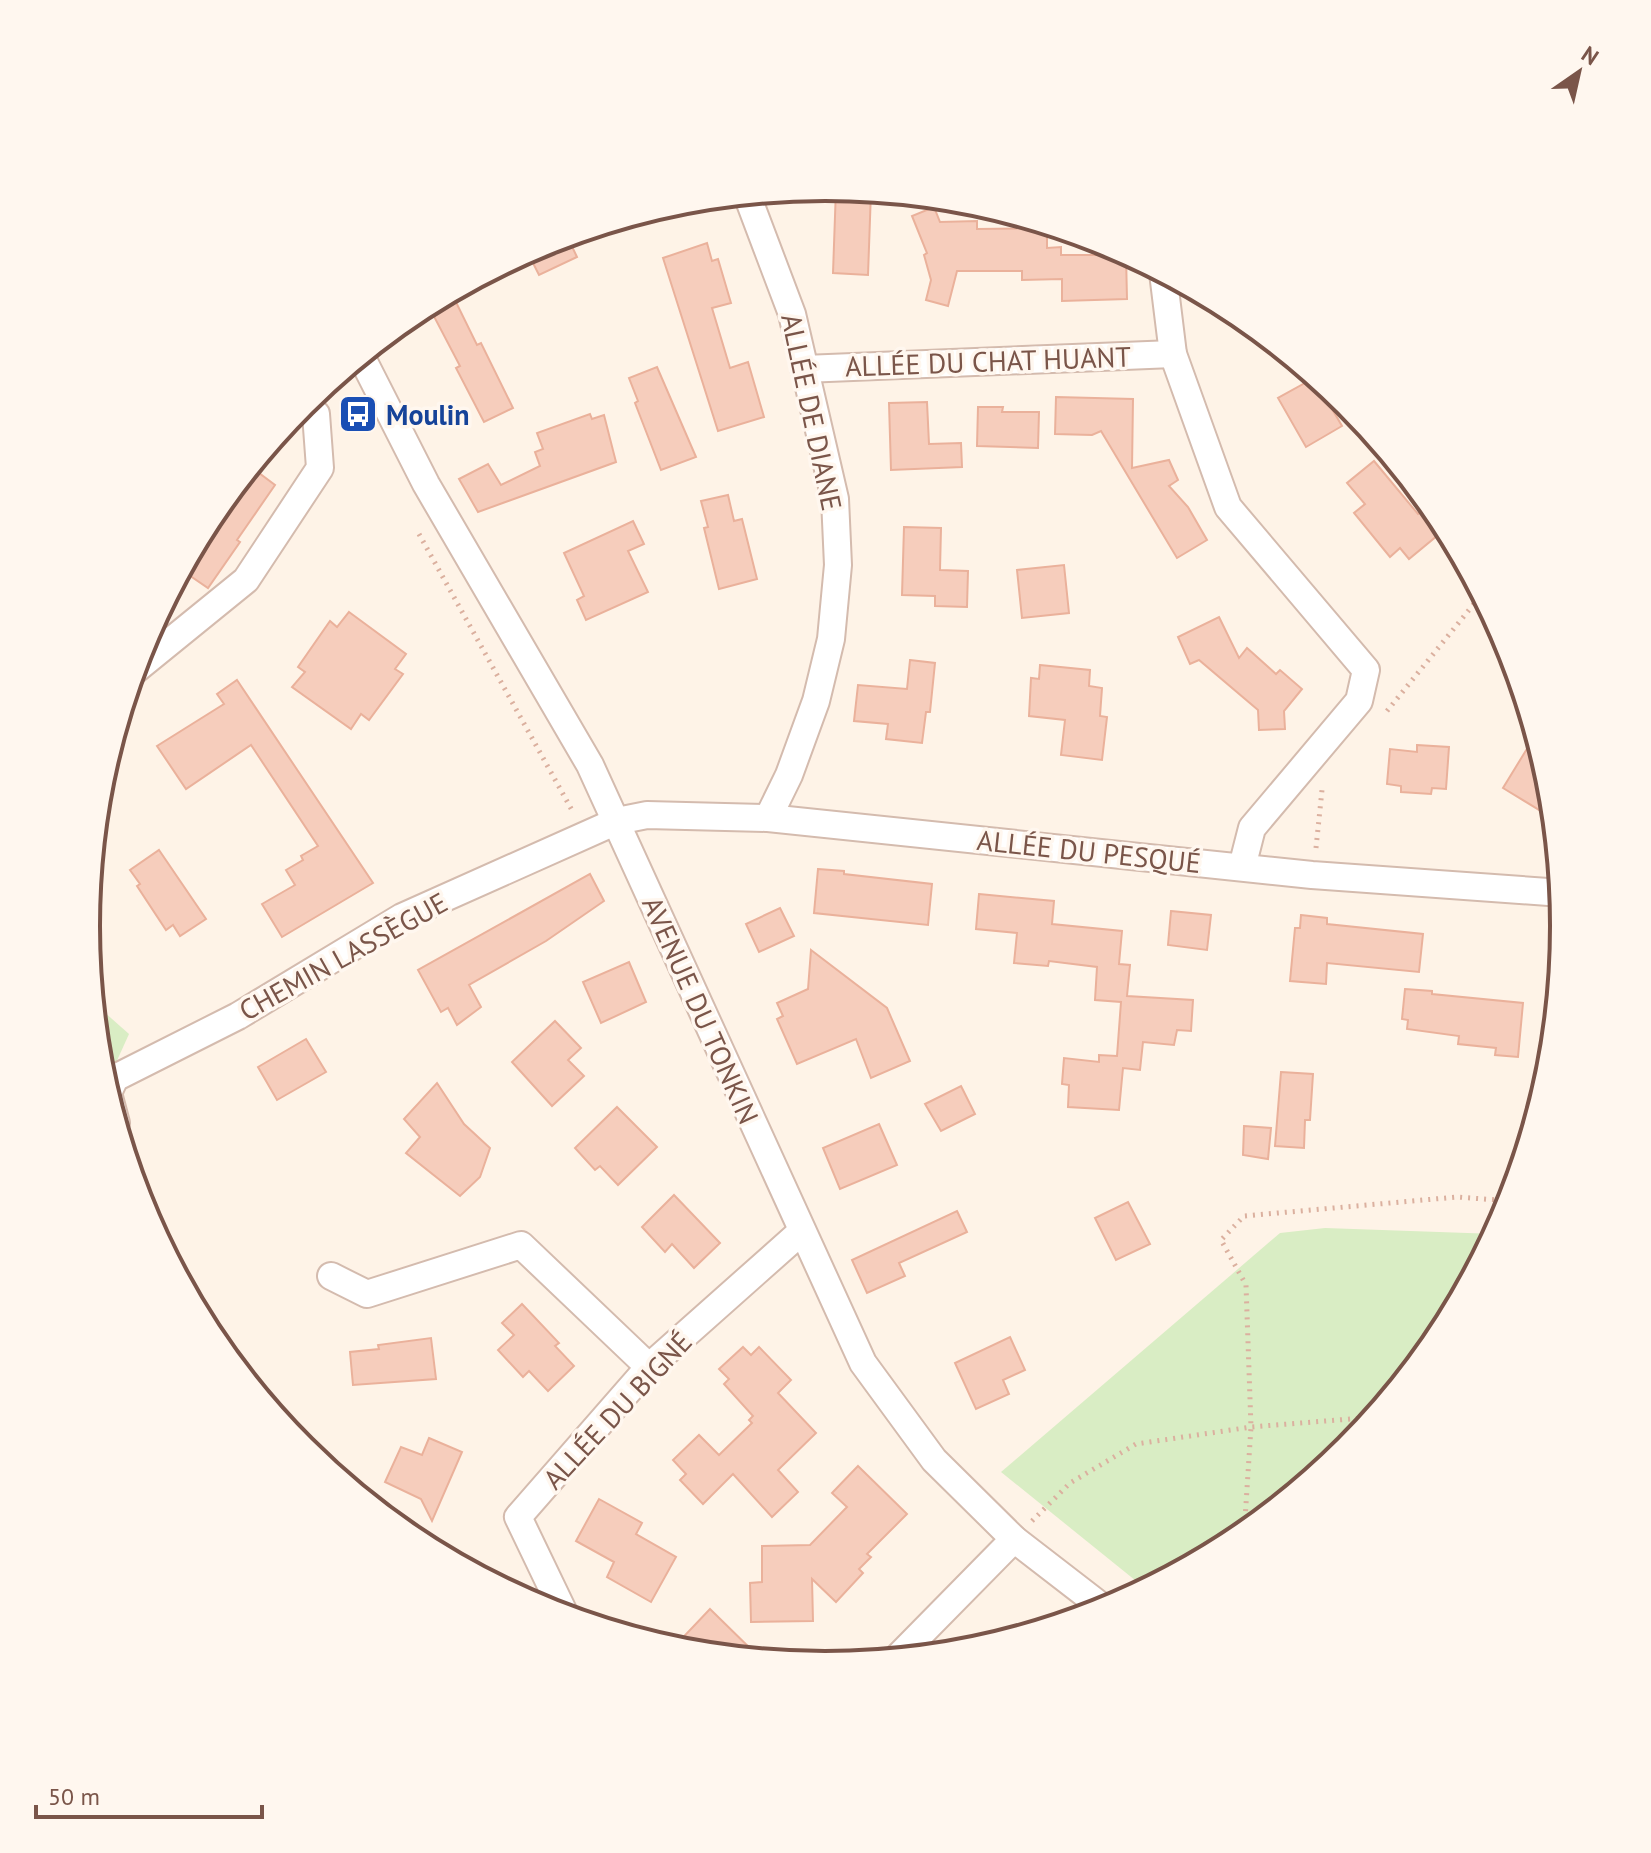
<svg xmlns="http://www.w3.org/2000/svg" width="1651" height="1853" viewBox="0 0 1651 1853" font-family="'PT Sans',sans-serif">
  <rect width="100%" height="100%" fill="#fef3e7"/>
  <g fill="#d9edc4">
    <path d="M 94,1003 L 129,1034 L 105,1087 L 100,1070 Z"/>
    <path d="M 1325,1228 L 1496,1234 L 1440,1338 L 1348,1450 L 1236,1542 L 1146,1589 L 1001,1472 L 1280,1233 Z"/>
  </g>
  <g fill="#f6cdbc" stroke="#eab19b" stroke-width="2">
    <path d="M 836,188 L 871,191 L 868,275 L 833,273 Z"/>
    <path d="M 934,207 L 940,222 L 977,221 L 977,229 L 1047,228 L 1047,248 L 1061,247 L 1061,255 L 1126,255 L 1127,299 L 1062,301 L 1062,279 L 1022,280 L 1022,271 L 957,271 L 948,306 L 926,300 L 931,280 L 924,255 L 927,253 L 912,216 Z"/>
    <path d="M 567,236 L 577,257 L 539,275 L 528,253 L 543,243 Z"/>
    <path d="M 707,243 L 712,261 L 718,259 L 731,303 L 712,308 L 730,368 L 748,362 L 764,417 L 718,431 L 663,258 Z"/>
    <path d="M 451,292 L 477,345 L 481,343 L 513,408 L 484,422 L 456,368 L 460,366 L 428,305 Z"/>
    <path d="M 657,367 L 696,457 L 661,470 L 635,403 L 638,401 L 629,378 Z"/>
    <path d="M 1314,378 L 1342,426 L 1306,447 L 1278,398 Z"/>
    <path d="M 1056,397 L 1133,399 L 1132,468 L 1169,460 L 1178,480 L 1169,486 L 1188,507 L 1207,540 L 1177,558 L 1101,431 L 1092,435 L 1055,434 Z"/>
    <path d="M 927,402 L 929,444 L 961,443 L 962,467 L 891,470 L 889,403 Z"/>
    <path d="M 978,407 L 1003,407 L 1002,412 L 1039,412 L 1038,448 L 977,446 Z"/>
    <path d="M 590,414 L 592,419 L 604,415 L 616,462 L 478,512 L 459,479 L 488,464 L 501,485 L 540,466 L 535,452 L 543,449 L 537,433 Z"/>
    <path d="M 1374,461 L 1418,514 L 1422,511 L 1437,529 L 1435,531 L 1438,535 L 1409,559 L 1400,548 L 1390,557 L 1354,513 L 1365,504 L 1347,483 Z"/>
    <path d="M 251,467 L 275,485 L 237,540 L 240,542 L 208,588 L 186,573 L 209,541 L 200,535 L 211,515 Z"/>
    <path d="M 728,495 L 734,521 L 742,519 L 757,579 L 719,589 L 704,528 L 708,527 L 701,501 Z"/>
    <path d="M 633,521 L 644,544 L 628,551 L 648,592 L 586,620 L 577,600 L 584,596 L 564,553 Z"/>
    <path d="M 904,527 L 941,528 L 940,570 L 968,571 L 967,607 L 935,606 L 935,596 L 902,595 Z"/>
    <path d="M 1064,565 L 1069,613 L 1022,618 L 1017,570 Z"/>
    <path d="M 349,612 L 406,654 L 395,669 L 403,674 L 369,720 L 361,714 L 351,729 L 292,687 L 305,672 L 298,667 L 330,621 L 337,627 Z"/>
    <path d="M 1219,617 L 1239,658 L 1247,648 L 1276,674 L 1280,670 L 1302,689 L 1284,711 L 1285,729 L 1259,730 L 1258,710 L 1199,660 L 1190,664 L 1178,637 Z"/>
    <path d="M 910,660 L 935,663 L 930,712 L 926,712 L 922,743 L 886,739 L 888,724 L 854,721 L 858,685 L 907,689 Z"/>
    <path d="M 1040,665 L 1090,670 L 1089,686 L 1102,688 L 1100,716 L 1107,717 L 1102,760 L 1061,755 L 1065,720 L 1029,716 L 1031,678 L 1039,679 Z"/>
    <path d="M 237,680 L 373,883 L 282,937 L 262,904 L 295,885 L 286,870 L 303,860 L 301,856 L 318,846 L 251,745 L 186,789 L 157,746 L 224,704 L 217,694 Z"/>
    <path d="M 1536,734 L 1551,783 L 1554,819 L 1503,788 Z"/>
    <path d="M 1417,745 L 1449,747 L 1446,789 L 1432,788 L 1431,794 L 1401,792 L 1401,786 L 1387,784 L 1390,749 L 1417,752 Z"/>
    <path d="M 159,850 L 206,919 L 180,936 L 173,925 L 166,930 L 137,886 L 140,884 L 130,870 Z"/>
    <path d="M 818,869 L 844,871 L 844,874 L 932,884 L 928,925 L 814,913 Z"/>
    <path d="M 590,874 L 604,901 L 546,941 L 469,985 L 481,1007 L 457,1025 L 448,1008 L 441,1012 L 418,970 Z"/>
    <path d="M 979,894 L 1054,901 L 1052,924 L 1122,931 L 1119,964 L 1130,965 L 1127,996 L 1193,1000 L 1191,1031 L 1177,1030 L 1174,1045 L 1143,1042 L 1140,1070 L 1123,1068 L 1119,1110 L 1068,1107 L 1069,1085 L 1062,1084 L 1064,1058 L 1099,1062 L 1099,1055 L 1117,1056 L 1121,1002 L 1095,1000 L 1097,967 L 1049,961 L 1048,966 L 1014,963 L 1017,933 L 976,929 Z"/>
    <path d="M 780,908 L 794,936 L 759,952 L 746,924 Z"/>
    <path d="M 1171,911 L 1211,915 L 1207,950 L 1168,945 Z"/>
    <path d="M 1301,915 L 1327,918 L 1327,924 L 1423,934 L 1419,972 L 1327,963 L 1326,984 L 1290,981 L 1295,928 L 1300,928 Z"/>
    <path d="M 811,950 L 887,1008 L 910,1061 L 871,1078 L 856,1039 L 797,1064 L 777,1019 L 783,1016 L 777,1003 L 808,989 Z"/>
    <path d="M 629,962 L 646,1002 L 601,1023 L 583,982 Z"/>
    <path d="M 1405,989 L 1432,991 L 1432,994 L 1523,1003 L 1518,1057 L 1495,1055 L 1496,1048 L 1458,1044 L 1459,1036 L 1407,1029 L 1408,1020 L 1402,1019 Z"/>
    <path d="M 555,1021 L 581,1048 L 568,1060 L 584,1076 L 552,1106 L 512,1062 Z"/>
    <path d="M 306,1039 L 326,1072 L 277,1100 L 258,1067 Z"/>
    <path d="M 1281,1072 L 1313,1074 L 1310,1120 L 1305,1120 L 1304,1148 L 1275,1146 Z"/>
    <path d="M 437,1083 L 464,1124 L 490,1148 L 480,1177 L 460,1196 L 406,1153 L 420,1137 L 404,1119 Z"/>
    <path d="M 961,1086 L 975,1114 L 941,1131 L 925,1104 Z"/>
    <path d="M 617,1107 L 657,1147 L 618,1185 L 600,1166 L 595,1170 L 575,1148 Z"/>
    <path d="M 879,1124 L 897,1165 L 840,1189 L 823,1148 Z"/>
    <path d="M 1244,1126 L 1271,1128 L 1268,1159 L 1243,1155 Z"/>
    <path d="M 674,1195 L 720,1243 L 694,1268 L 672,1244 L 665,1252 L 642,1227 Z"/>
    <path d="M 1128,1202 L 1150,1244 L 1116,1260 L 1095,1218 Z"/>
    <path d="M 957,1211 L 967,1232 L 899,1263 L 905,1276 L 867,1293 L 852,1260 Z"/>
    <path d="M 522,1304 L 559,1343 L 555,1346 L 574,1366 L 548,1391 L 529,1371 L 523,1377 L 498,1350 L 514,1335 L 502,1323 Z"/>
    <path d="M 1010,1337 L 1025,1370 L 1003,1380 L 1009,1394 L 976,1409 L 955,1363 Z"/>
    <path d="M 431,1338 L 436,1379 L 353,1385 L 350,1352 L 379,1349 L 378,1345 Z"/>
    <path d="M 743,1347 L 751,1355 L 759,1347 L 791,1380 L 778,1393 L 816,1433 L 778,1470 L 798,1492 L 772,1517 L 733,1474 L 703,1504 L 680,1480 L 686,1474 L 673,1460 L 699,1435 L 719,1455 L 752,1423 L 749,1420 L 753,1416 L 724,1384 L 729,1379 L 719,1369 Z"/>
    <path d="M 429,1438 L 462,1452 L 432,1521 L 421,1499 L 385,1482 L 401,1447 L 422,1455 Z"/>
    <path d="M 858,1466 L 907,1514 L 867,1554 L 871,1557 L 859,1569 L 863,1573 L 836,1602 L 812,1579 L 813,1621 L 751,1622 L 750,1583 L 762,1582 L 762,1546 L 810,1545 L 847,1507 L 832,1493 Z"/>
    <path d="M 599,1499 L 642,1523 L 636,1534 L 676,1557 L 651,1602 L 607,1577 L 614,1562 L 576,1541 Z"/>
    <path d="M 710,1609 L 762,1660 L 672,1649 Z"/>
  </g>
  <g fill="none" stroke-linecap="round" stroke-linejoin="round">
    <defs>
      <g id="minor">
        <path d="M 747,195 L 792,314 L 835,499 L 838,565 L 831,639 L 816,701 L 789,775 L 768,818"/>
        <path d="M 1163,273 L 1173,354 L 1228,507 L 1366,670 L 1359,701 L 1252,828 L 1242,867"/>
        <path d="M 361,356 L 426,484 L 590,765 L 863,1363 L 934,1460 L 1014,1539 L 1106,1610"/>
        <path d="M 804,369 L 1173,354"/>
        <path d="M 134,671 L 246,580 L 320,468 L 316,414 L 303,404"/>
        <path d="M 116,1123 L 108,1093 L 115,1078 L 238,1016 L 402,917 L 617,821 L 647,815 L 768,818 L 1312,875 L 1562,893"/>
        <path d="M 331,1276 L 367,1294 L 521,1245 L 649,1367"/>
        <path d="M 566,1617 L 518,1517 L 649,1367 L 802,1231"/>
        <path d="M 896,1659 L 1014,1539"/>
      </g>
    </defs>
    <use href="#minor" stroke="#d4bbae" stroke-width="30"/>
    <g stroke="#dbb09f" stroke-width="5" stroke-dasharray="2 6" stroke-linecap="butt">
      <path d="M 419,534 L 573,812"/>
      <path d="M 1387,711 L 1482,594"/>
      <path d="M 1316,848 L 1322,790"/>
      <path d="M 1032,1521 L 1070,1483 L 1136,1444 L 1251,1427 L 1375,1417"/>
      <path d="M 1244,1535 L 1251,1427 L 1246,1285 L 1221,1240 L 1244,1216 L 1457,1197 L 1511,1201"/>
    </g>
    <use href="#minor" stroke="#fff" stroke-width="26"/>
  </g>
  <defs>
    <symbol id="bus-square" viewBox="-11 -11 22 22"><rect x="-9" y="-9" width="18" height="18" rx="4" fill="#1a4fb4" stroke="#fff7ef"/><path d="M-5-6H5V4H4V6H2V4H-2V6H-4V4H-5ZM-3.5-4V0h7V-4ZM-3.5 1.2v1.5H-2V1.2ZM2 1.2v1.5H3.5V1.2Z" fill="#fff"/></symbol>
  </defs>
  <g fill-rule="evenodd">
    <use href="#bus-square" x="336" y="392" width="44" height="44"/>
  </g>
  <g text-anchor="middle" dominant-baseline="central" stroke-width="7" stroke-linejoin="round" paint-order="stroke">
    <g font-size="28" fill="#7a5549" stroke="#fff7ef">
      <text transform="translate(988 361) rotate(-2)">ALLÉE DU CHAT HUANT</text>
      <text transform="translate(812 412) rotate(78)">ALLÉE DE DIANE</text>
      <text transform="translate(1089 851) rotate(6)">ALLÉE DU PESQUÉ</text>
      <text transform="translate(343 956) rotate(-29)">CHEMIN LASSÈGUE</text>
      <text transform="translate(701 1010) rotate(66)">AVENUE DU TONKIN</text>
      <text transform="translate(617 1410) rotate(-47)">ALLÉE DU BIGNÉ</text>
    </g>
    <g font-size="28" font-weight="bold" fill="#164399" stroke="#fff7ef" text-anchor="start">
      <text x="386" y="414">Moulin</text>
    </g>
  </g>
  <path d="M0 0H1651V1853H0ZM100 926a725 725 0 1 1 1450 0a725 725 0 1 1-1450 0Z" fill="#fff7ef" fill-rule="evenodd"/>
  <path fill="none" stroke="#7a5549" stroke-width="4" d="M100 926a725 725 0 1 1 1450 0a725 725 0 1 1-1450 0Z"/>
  <g transform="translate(1579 72) rotate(34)" stroke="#fff7ef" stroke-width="6" paint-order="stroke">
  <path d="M0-6L14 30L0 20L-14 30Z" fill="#7a5549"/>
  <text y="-12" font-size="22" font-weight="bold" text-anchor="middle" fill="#7a5549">N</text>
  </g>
  <path d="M36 1805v12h226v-12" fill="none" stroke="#7a5549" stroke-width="4"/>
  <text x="48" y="1805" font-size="24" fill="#7a5549" stroke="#fff7ef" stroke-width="6" paint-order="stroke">50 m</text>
</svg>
